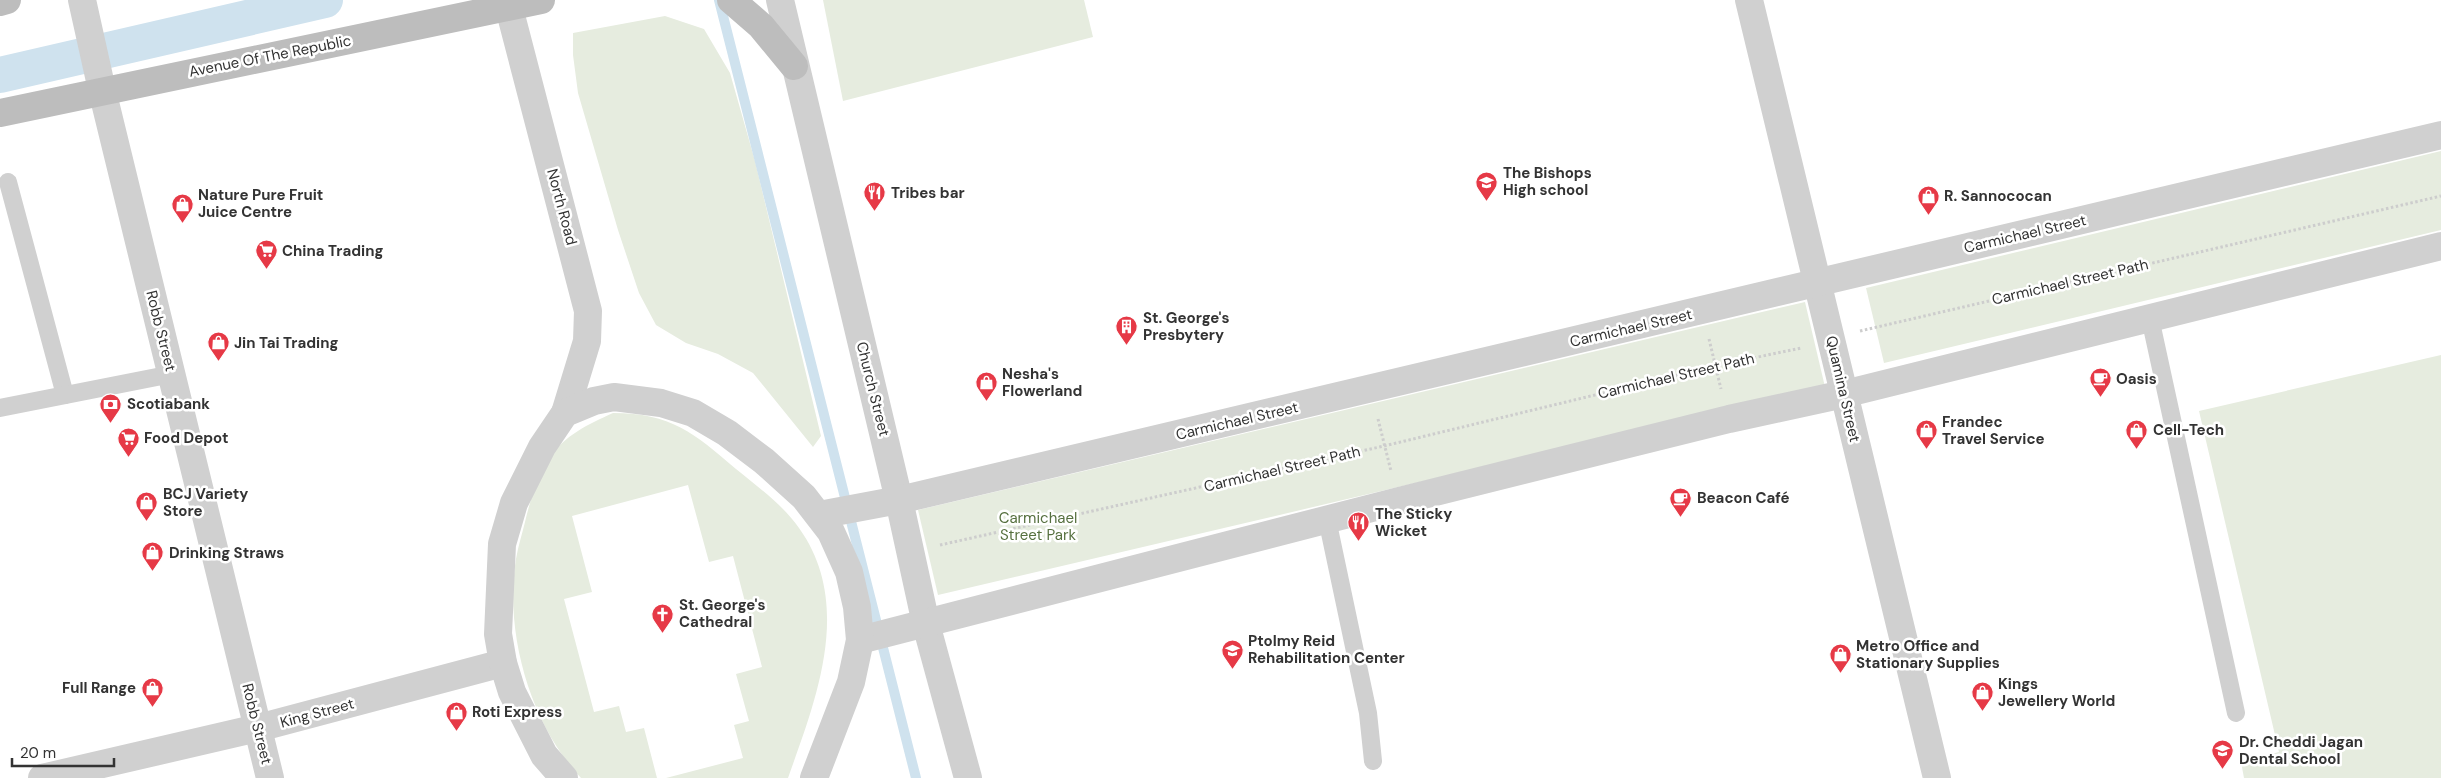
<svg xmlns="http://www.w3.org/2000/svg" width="2441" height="778" viewBox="0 0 2441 778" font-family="'DM Sans',sans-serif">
  <rect width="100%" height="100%" fill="#fff"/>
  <g fill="#e6ecdf">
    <path d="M 823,0 L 1084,0 L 1093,37 L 843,101 Z"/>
    <path d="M 665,16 L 704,29 L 730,73 L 755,161 L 821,436 L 813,447 L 753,373 L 718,354 L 686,343 L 656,325 L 639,293 L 618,230 L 578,93 L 573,55 L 573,33 Z"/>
    <path d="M 2441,151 L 2441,230 L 1884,363 L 1866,288 Z"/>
    <path d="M 1805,302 L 1825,387 L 938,595 L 918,510 Z"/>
    <path d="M 2441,355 L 2441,778 L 2244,778 L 2241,762 L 2279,752 L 2199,411 Z"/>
    <path d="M 613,413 C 671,413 694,433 736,469 C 758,487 783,505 799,528 C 854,605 816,699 788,778 L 666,778 L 743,758 L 734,725 L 749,721 L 736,674 L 762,667 L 733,556 L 709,562 L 688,485 L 572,516 L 592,592 L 564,599 L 594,712 L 619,706 L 626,732 L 644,728 L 657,778 L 581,778 C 530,724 504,632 516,559 C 518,547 522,534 525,522 C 530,501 537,477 549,459 C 564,435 589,424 613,413 Z"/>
  </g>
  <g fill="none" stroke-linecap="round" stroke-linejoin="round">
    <path stroke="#cfe2ee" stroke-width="10" d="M 719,0 L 916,778"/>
    <path stroke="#cfe2ee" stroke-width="36" d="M 0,75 L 325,0"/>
    <g stroke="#cdcdcd" stroke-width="3" stroke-dasharray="2.5 2.5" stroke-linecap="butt">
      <path d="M 1860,331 L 2441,196"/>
      <path d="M 1709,339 L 1721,389"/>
      <path d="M 1378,419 L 1391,471"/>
      <path d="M 940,545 L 1384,446 L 1715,366 L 1801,348"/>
    </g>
    <g stroke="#d0d0d0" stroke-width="18">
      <path d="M 8,182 L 65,395"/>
      <path d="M 2150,318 L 2236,713"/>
      <path d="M 0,408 L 172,374"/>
      <path d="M 1327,519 L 1368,713 L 1373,761"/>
    </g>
    <g stroke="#d0d0d0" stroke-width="28">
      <path d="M 82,0 L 102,90 L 270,778"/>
      <path d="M 507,0 L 588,311 L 587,341 L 565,413"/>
      <path d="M 780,0 L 899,500 L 926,624 L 968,778"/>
      <path d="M 1749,0 L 1937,778"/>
      <path d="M 819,515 L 899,500 L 2441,135"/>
      <path d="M 860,640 L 1399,501 L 1729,419 L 1844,394 L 2441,246"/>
      <path d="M 42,778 L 258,728 L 503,663"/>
      <path d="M 564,778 L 544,755 L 512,692 L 503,663 L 498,634 L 502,544 L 514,503 L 542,447 L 565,413 L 594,401 L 614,397 L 661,403 L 693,413 L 727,433 L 764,461 L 804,497 L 831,532 L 849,572 L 857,607 L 860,640 L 851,682 L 814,778"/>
    </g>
    <g stroke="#bdbdbd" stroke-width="28">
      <path d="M 731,0 L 761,26 L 794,66"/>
      <path d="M 0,2 L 7,0"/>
      <path d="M 0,113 L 541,0"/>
    </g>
  </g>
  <defs>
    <symbol id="school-pin" viewBox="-11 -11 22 30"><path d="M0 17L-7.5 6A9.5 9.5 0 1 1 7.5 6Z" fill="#e63946" stroke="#fff"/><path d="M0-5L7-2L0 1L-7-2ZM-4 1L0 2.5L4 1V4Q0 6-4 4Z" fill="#fff"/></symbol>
    <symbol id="restaurant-pin" viewBox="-11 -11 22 30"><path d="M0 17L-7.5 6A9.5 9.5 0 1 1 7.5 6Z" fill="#e63946" stroke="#fff"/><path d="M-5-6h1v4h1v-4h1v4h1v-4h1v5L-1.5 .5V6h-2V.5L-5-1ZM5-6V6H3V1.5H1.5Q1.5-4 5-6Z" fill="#fff"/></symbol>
    <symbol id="shop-pin" viewBox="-11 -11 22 30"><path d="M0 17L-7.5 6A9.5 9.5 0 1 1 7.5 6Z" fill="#e63946" stroke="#fff"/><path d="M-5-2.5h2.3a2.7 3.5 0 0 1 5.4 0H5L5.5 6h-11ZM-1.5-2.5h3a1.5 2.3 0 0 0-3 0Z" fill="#fff"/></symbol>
    <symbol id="supermarket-pin" viewBox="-11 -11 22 30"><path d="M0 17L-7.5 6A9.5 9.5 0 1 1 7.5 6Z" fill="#e63946" stroke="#fff"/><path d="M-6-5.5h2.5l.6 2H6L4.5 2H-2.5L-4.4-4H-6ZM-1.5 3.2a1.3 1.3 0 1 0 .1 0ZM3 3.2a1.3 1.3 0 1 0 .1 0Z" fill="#fff"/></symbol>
    <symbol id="building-pin" viewBox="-11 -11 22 30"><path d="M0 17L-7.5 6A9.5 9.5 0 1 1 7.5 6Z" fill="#e63946" stroke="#fff"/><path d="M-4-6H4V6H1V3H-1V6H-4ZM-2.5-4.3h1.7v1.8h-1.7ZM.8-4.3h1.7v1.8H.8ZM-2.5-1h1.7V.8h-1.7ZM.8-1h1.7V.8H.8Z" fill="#fff"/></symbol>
    <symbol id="cafe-pin" viewBox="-11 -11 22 30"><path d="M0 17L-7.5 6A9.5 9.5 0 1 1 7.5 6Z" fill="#e63946" stroke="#fff"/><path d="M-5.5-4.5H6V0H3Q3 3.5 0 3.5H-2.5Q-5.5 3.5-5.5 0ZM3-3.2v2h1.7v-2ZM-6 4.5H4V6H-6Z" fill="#fff"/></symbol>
    <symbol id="bank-pin" viewBox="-11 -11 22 30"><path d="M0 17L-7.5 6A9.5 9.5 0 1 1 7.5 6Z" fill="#e63946" stroke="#fff"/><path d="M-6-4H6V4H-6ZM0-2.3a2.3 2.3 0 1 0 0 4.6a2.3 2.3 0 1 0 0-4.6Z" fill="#fff"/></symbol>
    <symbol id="church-pin" viewBox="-11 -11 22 30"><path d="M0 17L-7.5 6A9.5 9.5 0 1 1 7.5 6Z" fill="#e63946" stroke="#fff"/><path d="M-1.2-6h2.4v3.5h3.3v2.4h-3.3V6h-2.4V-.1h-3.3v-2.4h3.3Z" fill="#fff"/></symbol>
  </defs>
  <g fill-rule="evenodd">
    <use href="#school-pin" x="1474" y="170" width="25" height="34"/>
    <use href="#restaurant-pin" x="862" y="180" width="25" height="34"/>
    <use href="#shop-pin" x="1916" y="184" width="25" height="34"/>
    <use href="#shop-pin" x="170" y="192" width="25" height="34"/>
    <use href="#supermarket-pin" x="254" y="238" width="25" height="34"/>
    <use href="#building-pin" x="1114" y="314" width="25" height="34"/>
    <use href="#shop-pin" x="206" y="330" width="25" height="34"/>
    <use href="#cafe-pin" x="2088" y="366" width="25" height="34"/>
    <use href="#shop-pin" x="974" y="370" width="25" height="34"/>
    <use href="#bank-pin" x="98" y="392" width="25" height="34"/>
    <use href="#shop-pin" x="2124" y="418" width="25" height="34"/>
    <use href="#shop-pin" x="1914" y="418" width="25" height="34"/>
    <use href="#supermarket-pin" x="116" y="426" width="25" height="34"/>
    <use href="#cafe-pin" x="1668" y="486" width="25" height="34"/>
    <use href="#shop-pin" x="134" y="490" width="25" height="34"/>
    <use href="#restaurant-pin" x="1346" y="510" width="25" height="34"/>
    <use href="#shop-pin" x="140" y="540" width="25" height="34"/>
    <use href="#church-pin" x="650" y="602" width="25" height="34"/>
    <use href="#school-pin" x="1220" y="638" width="25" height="34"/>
    <use href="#shop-pin" x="1828" y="642" width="25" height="34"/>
    <use href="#shop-pin" x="140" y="676" width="25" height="34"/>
    <use href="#shop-pin" x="1970" y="680" width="25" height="34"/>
    <use href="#shop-pin" x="444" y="700" width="25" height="34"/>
    <use href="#school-pin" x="2210" y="738" width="25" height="34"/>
  </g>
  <g text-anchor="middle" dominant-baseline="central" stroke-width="5" stroke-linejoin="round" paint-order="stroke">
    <g font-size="15" fill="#333" stroke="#fff">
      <text transform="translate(270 56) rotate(-11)">Avenue Of The Republic</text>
      <text transform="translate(562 207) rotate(75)">North Road</text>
      <text transform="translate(2025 234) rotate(-13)">Carmichael Street</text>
      <text transform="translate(2070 282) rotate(-13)">Carmichael Street Path</text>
      <text transform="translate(1631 328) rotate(-13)">Carmichael Street</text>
      <text transform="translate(161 331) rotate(76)">Robb Street</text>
      <text transform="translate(1676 376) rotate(-13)">Carmichael Street Path</text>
      <text transform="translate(873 389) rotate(76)">Church Street</text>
      <text transform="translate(1843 389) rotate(77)">Quamina Street</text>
      <text transform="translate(1237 421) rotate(-13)">Carmichael Street</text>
      <text transform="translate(1282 469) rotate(-13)">Carmichael Street Path</text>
      <text transform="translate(317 713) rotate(-15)">King Street</text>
      <text transform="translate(257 724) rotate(76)">Robb Street</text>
    </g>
    <g font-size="15" font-weight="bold" fill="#333" stroke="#fff" text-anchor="start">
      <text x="1503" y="173">The Bishops<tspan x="1503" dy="17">High school</tspan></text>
      <text x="891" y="193">Tribes bar</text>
      <text x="198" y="195">Nature Pure Fruit<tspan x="198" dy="17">Juice Centre</tspan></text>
      <text x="1944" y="196">R. Sannococan</text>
      <text x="282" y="251">China Trading</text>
      <text x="1143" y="318">St. George's<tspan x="1143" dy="17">Presbytery</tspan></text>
      <text x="234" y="343">Jin Tai Trading</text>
      <text x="1002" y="374">Nesha's<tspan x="1002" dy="17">Flowerland</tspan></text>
      <text x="2116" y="379">Oasis</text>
      <text x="127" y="404">Scotiabank</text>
      <text x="1942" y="422">Frandec<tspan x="1942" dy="17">Travel Service</tspan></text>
      <text x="2153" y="430">Cell-Tech</text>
      <text x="144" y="438">Food Depot</text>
      <text x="163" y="494">BCJ Variety<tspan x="163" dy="17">Store</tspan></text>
      <text x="1697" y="498">Beacon Café</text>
      <text x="1375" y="514">The Sticky<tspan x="1375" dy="17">Wicket</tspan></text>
      <text x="169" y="553">Drinking Straws</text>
      <text x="679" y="605">St. George's<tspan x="679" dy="17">Cathedral</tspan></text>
      <text x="1248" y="641">Ptolmy Reid<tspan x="1248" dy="17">Rehabilitation Center</tspan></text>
      <text x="1856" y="646">Metro Office and<tspan x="1856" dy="17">Stationary Supplies</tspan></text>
      <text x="1998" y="684">Kings<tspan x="1998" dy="17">Jewellery World</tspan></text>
      <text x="136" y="688" text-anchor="end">Full Range</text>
      <text x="472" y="712">Roti Express</text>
      <text x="2239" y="742">Dr. Cheddi Jagan<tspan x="2239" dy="17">Dental School</tspan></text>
    </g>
    <g font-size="15" fill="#56703f" stroke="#fff">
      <text x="1038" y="518">Carmichael<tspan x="1038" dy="17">Street Park</tspan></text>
    </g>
  </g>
  <path d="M12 758v8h102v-8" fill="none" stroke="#333333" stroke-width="2.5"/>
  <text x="20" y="758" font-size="15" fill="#333333" stroke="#ffffff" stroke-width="4" paint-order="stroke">20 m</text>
</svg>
